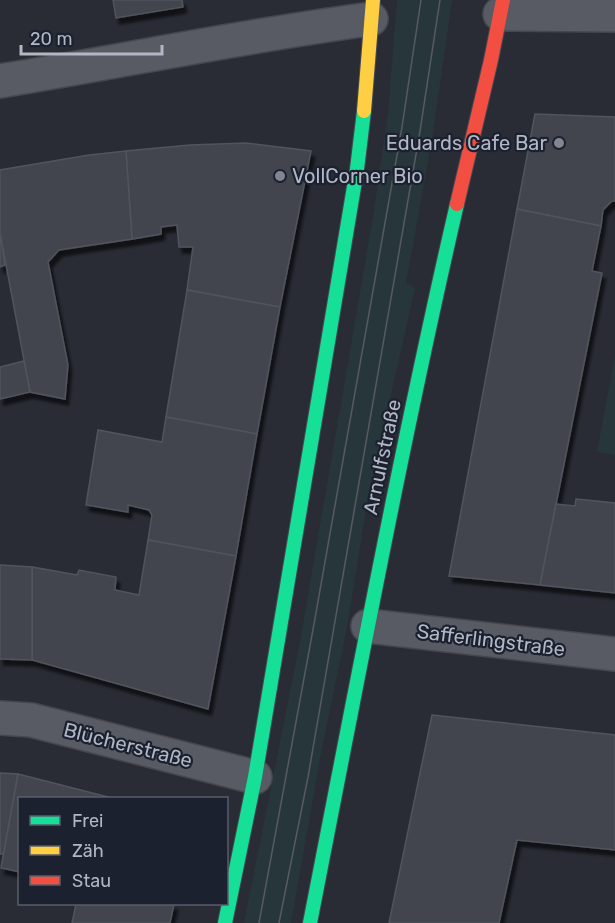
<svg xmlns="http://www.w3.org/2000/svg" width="615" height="923" viewBox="0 0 615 923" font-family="Rubik,sans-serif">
  <defs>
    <filter id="shadow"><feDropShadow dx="3.5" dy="6" stdDeviation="1.5" flood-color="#0009"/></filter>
  </defs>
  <rect width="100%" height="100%" fill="#292c35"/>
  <g fill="#27363b">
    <path d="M 397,0 L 452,0 L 432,139 L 406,283 L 415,288 L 368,497 L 347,627 L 321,753 L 291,923 L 244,923 L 300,642 L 374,211 L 388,112 Z"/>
    <path d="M 615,356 L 615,455 L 597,452 Z"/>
  </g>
  <g fill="#43454d" stroke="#50545d" stroke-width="1.5" filter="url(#shadow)">
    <path d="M 113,0 L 182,0 L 183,7 L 116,18 Z"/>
    <path d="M 535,114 L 615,117 L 615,201 L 612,201 L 603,210 L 601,226 L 517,209 Z"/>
    <path d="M 246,143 L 311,151 L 280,307 L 187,290 L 193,247 L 179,247 L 177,225 L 161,227 L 161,234 L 132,239 L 126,151 L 190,145 Z"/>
    <path d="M 126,151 L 132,239 L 59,250 L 48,262 L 68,365 L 65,399 L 30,392 L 0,233 L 0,170 L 89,155 Z"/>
    <path d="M 517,209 L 601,226 L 592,271 L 602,273 L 540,585 L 449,576 Z"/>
    <path d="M 0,233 L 5,265 L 0,267 Z"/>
    <path d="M 187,290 L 280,307 L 257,434 L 166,417 Z"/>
    <path d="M 24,361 L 30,392 L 0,399 L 0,367 Z"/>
    <path d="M 166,417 L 257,434 L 236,556 L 148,540 L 152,515 L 149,510 L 128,505 L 128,512 L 86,505 L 98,430 L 162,442 Z"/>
    <path d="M 576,499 L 615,503 L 615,593 L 540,585 L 556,504 L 575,506 Z"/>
    <path d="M 148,540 L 236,556 L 208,709 L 32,660 L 32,567 L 77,575 L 79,570 L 116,577 L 115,590 L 139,595 Z"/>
    <path d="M 0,565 L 32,567 L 32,660 L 0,659 Z"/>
    <path d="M 432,715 L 615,735 L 615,850 L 517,840 L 499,923 L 389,923 Z"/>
    <path d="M 0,773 L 18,774 L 4,854 L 0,854 Z"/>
    <path d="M 18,774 L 112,798 L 20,798 L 20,872 L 1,868 Z"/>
    <path d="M 76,904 L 174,904 L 170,923 L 72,923 Z"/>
  </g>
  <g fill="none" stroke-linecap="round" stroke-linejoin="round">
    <defs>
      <g id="street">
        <path d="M 500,14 L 615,15"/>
        <path d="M 0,81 C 124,61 247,35 371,19"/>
        <path d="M 368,626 L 615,654"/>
        <path d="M 0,718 L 31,720 L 255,777"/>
      </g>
      <g id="fast">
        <path d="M 225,923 L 255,777 L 357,169 L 364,111"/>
        <path d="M 310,923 C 357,683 402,442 457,204"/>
      </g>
      <path id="slow" d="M 364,111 L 373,0"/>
      <path id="jam" d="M 457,204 L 491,60 L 503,0"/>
    </defs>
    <use href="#street" stroke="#45474e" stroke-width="36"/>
    <use href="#fast" stroke="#464952" stroke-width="16"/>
    <use href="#slow" stroke="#464952" stroke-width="16"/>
    <use href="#jam" stroke="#464952" stroke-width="16"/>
    <use href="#street" stroke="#585b63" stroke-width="33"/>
    <use href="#fast" stroke="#16e098" stroke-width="14"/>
    <use href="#slow" stroke="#ffcf43" stroke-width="14"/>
    <use href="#jam" stroke="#f24e42" stroke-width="14"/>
    <g stroke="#575a60" stroke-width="1.5">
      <path d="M 259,923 L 314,624 L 402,127 L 421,0"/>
      <path d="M 279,923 L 308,777 L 420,131 L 440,0"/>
    </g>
  </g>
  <g fill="#828693" stroke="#1c212f" stroke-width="2">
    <circle cx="559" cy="143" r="6"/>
    <circle cx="280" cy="176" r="6"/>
  </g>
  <g text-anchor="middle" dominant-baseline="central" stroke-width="4.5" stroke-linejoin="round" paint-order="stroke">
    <g font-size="20" fill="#b2b7c6" stroke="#1c212f" text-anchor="end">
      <text x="547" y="143">Eduards Cafe Bar</text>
      <text x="292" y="176" text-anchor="start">VollCorner Bio</text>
    </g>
    <g font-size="20" fill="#b2b7c6" stroke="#1c212f">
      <text transform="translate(382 457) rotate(-78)">Arnulfstraße</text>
      <text transform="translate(491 640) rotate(7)">Safferlingstraße</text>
      <text transform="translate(128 745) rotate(14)">Blücherstraße</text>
    </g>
  </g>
  <rect x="18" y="797" width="210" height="108" fill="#1c212f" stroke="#585d6b" stroke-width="1.5"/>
  <rect x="30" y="816" width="30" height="9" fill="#16e098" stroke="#585d6b" stroke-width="1.5"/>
  <text x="72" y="827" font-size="18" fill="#b2b7c6">Frei</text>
  <rect x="30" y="846" width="30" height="9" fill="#ffcf43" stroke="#585d6b" stroke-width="1.5"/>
  <text x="72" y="857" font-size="18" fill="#b2b7c6">Zäh</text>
  <rect x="30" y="876" width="30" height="9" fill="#f24e42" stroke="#585d6b" stroke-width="1.5"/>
  <text x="72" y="887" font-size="18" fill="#b2b7c6">Stau</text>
  <path d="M21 45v9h141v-9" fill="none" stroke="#b2b7c6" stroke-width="3"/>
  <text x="30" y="45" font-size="18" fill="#b2b7c6" stroke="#1c212f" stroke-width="4.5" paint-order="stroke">20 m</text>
</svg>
